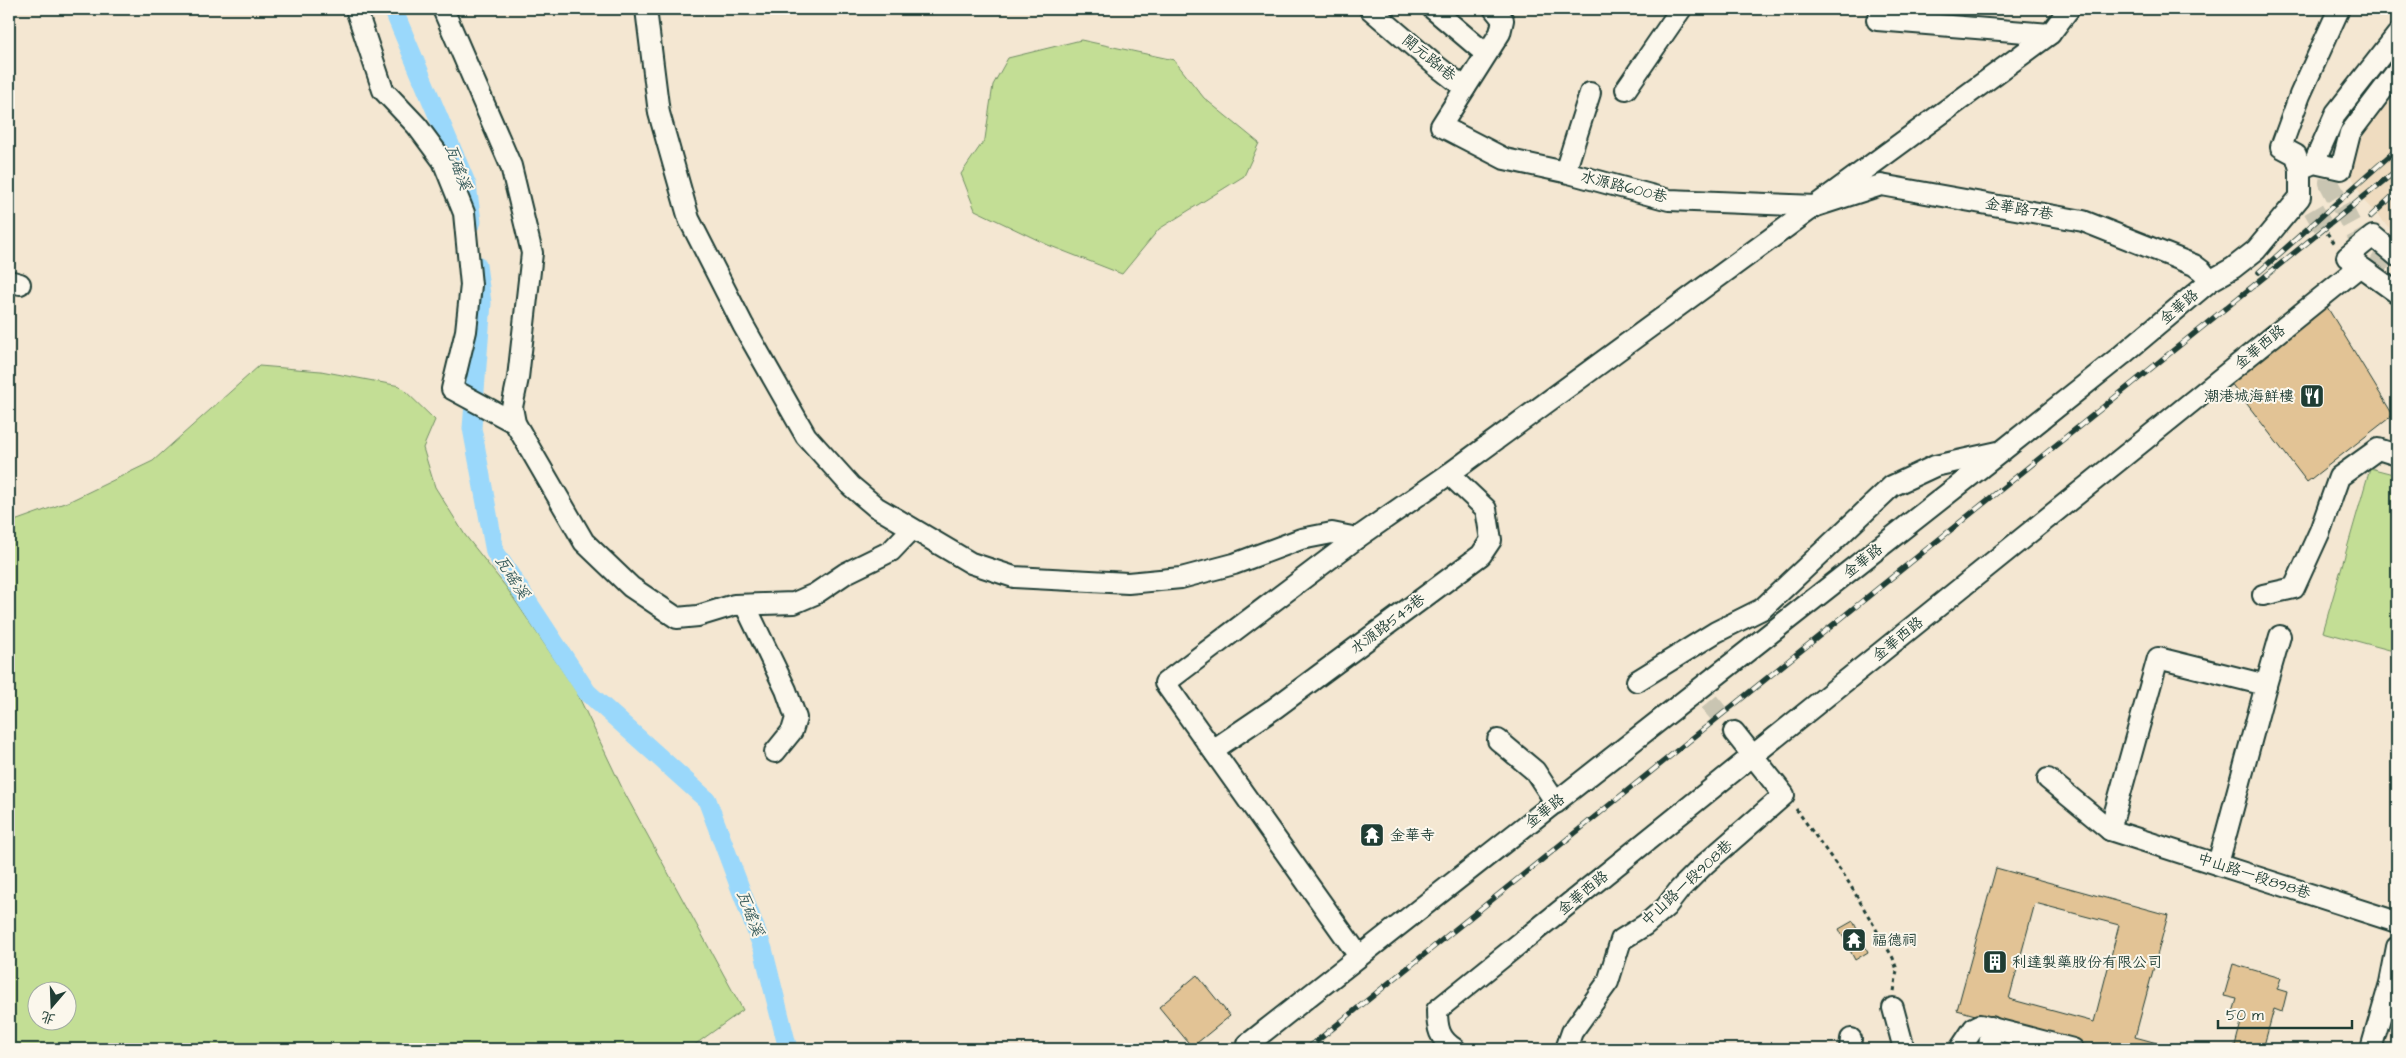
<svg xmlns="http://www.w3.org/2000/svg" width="2406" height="1058" viewBox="0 0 2406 1058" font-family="'Architects Daughter','LXGW WenKai TC',sans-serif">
  <rect width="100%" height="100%" fill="#f4e7d2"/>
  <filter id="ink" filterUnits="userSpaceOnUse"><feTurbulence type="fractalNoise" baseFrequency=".02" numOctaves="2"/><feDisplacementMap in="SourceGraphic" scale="10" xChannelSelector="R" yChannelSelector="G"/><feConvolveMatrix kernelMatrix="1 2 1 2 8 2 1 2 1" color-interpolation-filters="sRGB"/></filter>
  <g filter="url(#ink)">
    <path fill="#efdcc0" d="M 2397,89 L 2397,236 L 2364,201 L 2348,168 L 2355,147 L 2367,125 Z"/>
    <g fill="#c3de95" stroke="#718e64" fill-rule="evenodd">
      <path d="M 1081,40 L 1174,60 L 1204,98 L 1259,143 L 1244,176 L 1159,229 L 1122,274 L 1048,245 L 975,210 L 961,174 L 985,139 L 993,85 L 1008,58 Z"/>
      <path d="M 259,366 L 321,371 L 400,386 L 435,420 L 423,448 L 435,487 L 465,535 L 506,587 L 576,691 L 624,792 L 743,1010 L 693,1046 L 693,1049 L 9,1049 L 9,523 L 70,501 L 153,461 ZM 38,990 L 68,990 L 68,1020 L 38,1020 Z"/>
      <path d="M 2370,468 L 2397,475 L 2397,652 L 2323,632 Z"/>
    </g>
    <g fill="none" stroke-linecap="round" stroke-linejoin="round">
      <g stroke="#9ad8fb" stroke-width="19">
        <path d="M 393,9 L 467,185 L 472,222"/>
        <path d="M 477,265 L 482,303 L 472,428 L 495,552 L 587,692 L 707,800 L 763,949 L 788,1049"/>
      </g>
    </g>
    <g fill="#e2c395" stroke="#1f3d34" fill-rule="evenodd">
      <path d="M 2324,302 L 2393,415 L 2307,482 L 2227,378 Z"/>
      <path d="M 1996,868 L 2168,915 L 2135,1037 L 2179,1049 L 2101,1049 L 1957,1010 ZM 2035,903 L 2119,925 L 2094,1022 L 2009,999 Z"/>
      <path d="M 1853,921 L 1868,952 L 1855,960 L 1839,929 Z"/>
      <path d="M 2233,964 L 2281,978 L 2277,989 L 2287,992 L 2282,1012 L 2274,1009 L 2263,1049 L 2234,1049 L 2242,1019 L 2232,1016 L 2237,999 L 2224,996 Z"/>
      <path d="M 1197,975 L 1230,1016 L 1192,1047 L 1159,1007 Z"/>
    </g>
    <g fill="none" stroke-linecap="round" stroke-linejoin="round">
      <g stroke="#c9c5b2" stroke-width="20" stroke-dasharray="20 10" stroke-linecap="butt">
        <path d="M 2346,122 L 2332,157 L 2329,183 L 2367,254 L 2397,272"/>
        <path d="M 2313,209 L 2327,233"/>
        <path d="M 1709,702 L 1734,732"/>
      </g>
      <defs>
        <g id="minor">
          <path d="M 356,9 L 383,90 L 417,126 L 443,161 L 464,213 L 471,285 L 466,331 L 452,389 L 515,423"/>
          <path d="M 443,9 L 511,166 L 532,253 L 518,378 L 512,407 L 515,423 L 584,542 L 631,587 L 677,618 L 698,616 L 734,605 L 794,603 L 815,594 L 846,573 L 891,551 L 912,529"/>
          <path d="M 646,9 L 659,113 L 689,219 L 743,325 L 806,436 L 851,486 L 876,507 L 971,563 L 1014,577 L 1128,583 L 1181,578 L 1234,564 L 1301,539 L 1332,533 L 1357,538"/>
          <path d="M 1370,9 L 1434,64 L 1465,88"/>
          <path d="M 1433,9 L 1486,54"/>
          <path d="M 1494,9 L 1503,20 L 1500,33 L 1441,126 L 1505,159 L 1565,172 L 1669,200 L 1816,206 L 1881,185 L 2083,221 L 2194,265 L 2202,271 L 2210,281"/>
          <path d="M 1877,20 L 2050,34"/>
          <path d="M 1626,89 L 1681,9"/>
          <path d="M 2314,163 L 2336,113 L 2397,35"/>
          <path d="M 2300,169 L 2296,155 L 2281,147 L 2300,95 L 2339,9"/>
          <path d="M 1565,172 L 1590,93"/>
          <path d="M 2397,256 L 2373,236 L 2347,257 L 2397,293"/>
          <path d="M 9,281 L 20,284"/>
          <path d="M 2263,595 L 2294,588 L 2320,531 L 2339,477 L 2378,449 L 2397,455"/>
          <path d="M 745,605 L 786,690 L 796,718 L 792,731 L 775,752"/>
          <path d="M 1637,681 L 1716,632 L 1762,609 L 1892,486 L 1935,466 L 1998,452"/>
          <path d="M 2266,685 L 2280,636"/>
          <path d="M 1498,740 L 1535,771 L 1556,803"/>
          <path d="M 1213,750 L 1275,708 L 1481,555 L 1491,540 L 1486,509 L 1449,474"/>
          <path d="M 2048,779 L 2110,830 L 2397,922"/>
          <path d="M 2110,830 L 2158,658 L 2266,685 L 2218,864"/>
          <path d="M 1359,956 L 1165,683 L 1357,538 L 1449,474 L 2050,34 L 2069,9"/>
          <path d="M 1893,1008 L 1904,1049"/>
          <path d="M 1248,1044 L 2002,451 L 2122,355 L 2210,281 L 2233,268 L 2256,250 L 2300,197 L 2300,169 L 2314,163 L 2341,169 L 2350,133 L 2397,71"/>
          <path d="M 1455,1049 C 1439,1039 1437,1028 1437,1010 L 2359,267"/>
          <path d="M 1566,1049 L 1572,1032 L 1608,982 L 1621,940 L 1645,925 L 1666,907 L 1680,889 L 1705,864 L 1784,795 L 1734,732"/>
          <path d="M 1850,1049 L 1851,1039"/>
          <path d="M 1960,1049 L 1974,1028 L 1980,1025 L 2073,1049"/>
          <path d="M 1989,1049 L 1991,1027"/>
          <path d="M 2371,1049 L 2390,983 L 2397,947"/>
        </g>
      </defs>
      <use href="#minor" stroke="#1f3d34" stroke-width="24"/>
      <g stroke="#1f3d34" stroke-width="3" stroke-dasharray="4 4" stroke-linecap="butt">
        <path d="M 2327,233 L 2335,244"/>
        <path d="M 1796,809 L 1846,878 L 1893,958 L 1897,970 L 1894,992"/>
      </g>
      <use href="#minor" stroke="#fbf7ec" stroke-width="20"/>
      <defs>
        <g id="rail">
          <path d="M 2370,217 L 2397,192"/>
          <path d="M 2259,272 L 2397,149"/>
          <path d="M 1307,1049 L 2397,170"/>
        </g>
      </defs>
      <use href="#rail" stroke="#1f3d34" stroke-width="5.5"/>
      <use href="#rail" stroke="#fbf7ec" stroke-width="4" stroke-dasharray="11" stroke-linecap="butt"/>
    </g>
  </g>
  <defs>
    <symbol id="restaurant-square" viewBox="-11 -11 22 22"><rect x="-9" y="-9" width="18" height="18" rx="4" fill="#1f3d34" stroke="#fbf7ec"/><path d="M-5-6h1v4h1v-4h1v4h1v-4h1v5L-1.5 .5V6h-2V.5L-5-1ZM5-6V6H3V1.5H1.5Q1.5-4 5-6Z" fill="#fff"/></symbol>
    <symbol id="temple-square" viewBox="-11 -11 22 22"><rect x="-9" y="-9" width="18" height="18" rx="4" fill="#1f3d34" stroke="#fbf7ec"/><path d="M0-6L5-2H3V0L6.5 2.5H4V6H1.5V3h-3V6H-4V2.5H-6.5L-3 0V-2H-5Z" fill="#fff"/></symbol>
    <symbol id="building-square" viewBox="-11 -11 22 22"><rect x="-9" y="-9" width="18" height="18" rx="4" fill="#1f3d34" stroke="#fbf7ec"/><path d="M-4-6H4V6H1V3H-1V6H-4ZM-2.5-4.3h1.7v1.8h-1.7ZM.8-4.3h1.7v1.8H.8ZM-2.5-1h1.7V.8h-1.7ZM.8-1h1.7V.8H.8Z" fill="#fff"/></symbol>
  </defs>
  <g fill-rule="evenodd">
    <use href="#restaurant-square" x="2298" y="382" width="28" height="28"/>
    <use href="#temple-square" x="1358" y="821" width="28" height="28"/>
    <use href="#temple-square" x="1840" y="926" width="28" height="28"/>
    <use href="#building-square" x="1981" y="948" width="28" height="28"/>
  </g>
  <g text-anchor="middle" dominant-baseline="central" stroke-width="4" stroke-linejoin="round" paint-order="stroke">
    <g font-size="15" fill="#1f3d34" stroke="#fbf7ec">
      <text transform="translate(1429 58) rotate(39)">開元路11巷</text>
      <text transform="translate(1624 187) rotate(14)">水源路600巷</text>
      <text transform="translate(2019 209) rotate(10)">金華路7巷</text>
      <text transform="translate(2179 307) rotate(-40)">金華路</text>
      <text transform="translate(2260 347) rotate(-39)">金華西路</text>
      <text transform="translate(1863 561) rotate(-38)">金華路</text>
      <text transform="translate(1388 624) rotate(-37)">水源路543巷</text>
      <text transform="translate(1898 639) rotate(-39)">金華西路</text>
      <text transform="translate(1545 811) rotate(-38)">金華路</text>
      <text transform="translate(2254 876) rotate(18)">中山路一段898巷</text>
      <text transform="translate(1687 883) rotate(-43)">中山路一段908巷</text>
      <text transform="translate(1583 893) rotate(-39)">金華西路</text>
    </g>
    <g font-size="15" fill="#1f3d34" stroke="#fbf7ec" text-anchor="start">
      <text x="2294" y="396" text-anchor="end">潮港城海鮮樓</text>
      <text x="1390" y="835">金華寺</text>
      <text x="1872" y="940">福德祠</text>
      <text x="2012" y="962">利達製藥股份有限公司</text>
    </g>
    <g font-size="16" font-style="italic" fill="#385c5c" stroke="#fbf7ec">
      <text transform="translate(458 167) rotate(70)">瓦磘溪</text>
      <text transform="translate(512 577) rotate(57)">瓦磘溪</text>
      <text transform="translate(750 913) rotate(69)">瓦磘溪</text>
    </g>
  </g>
  <rect width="2406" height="1058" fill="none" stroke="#fbf7ec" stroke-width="30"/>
  <rect x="15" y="15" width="2376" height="1028" fill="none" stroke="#1f3d34" stroke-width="2" filter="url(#ink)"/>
  <g transform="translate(52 1006) rotate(199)"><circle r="24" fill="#fbf7ec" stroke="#a3ada2"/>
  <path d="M0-4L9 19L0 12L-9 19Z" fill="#1f3d34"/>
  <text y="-8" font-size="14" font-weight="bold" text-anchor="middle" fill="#1f3d34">北</text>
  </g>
  <path d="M2218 1020v8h134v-8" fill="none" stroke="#1f3d34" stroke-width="2.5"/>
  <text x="2226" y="1020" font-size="15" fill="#1f3d34" stroke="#fbf7ec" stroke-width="4" paint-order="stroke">50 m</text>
</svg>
